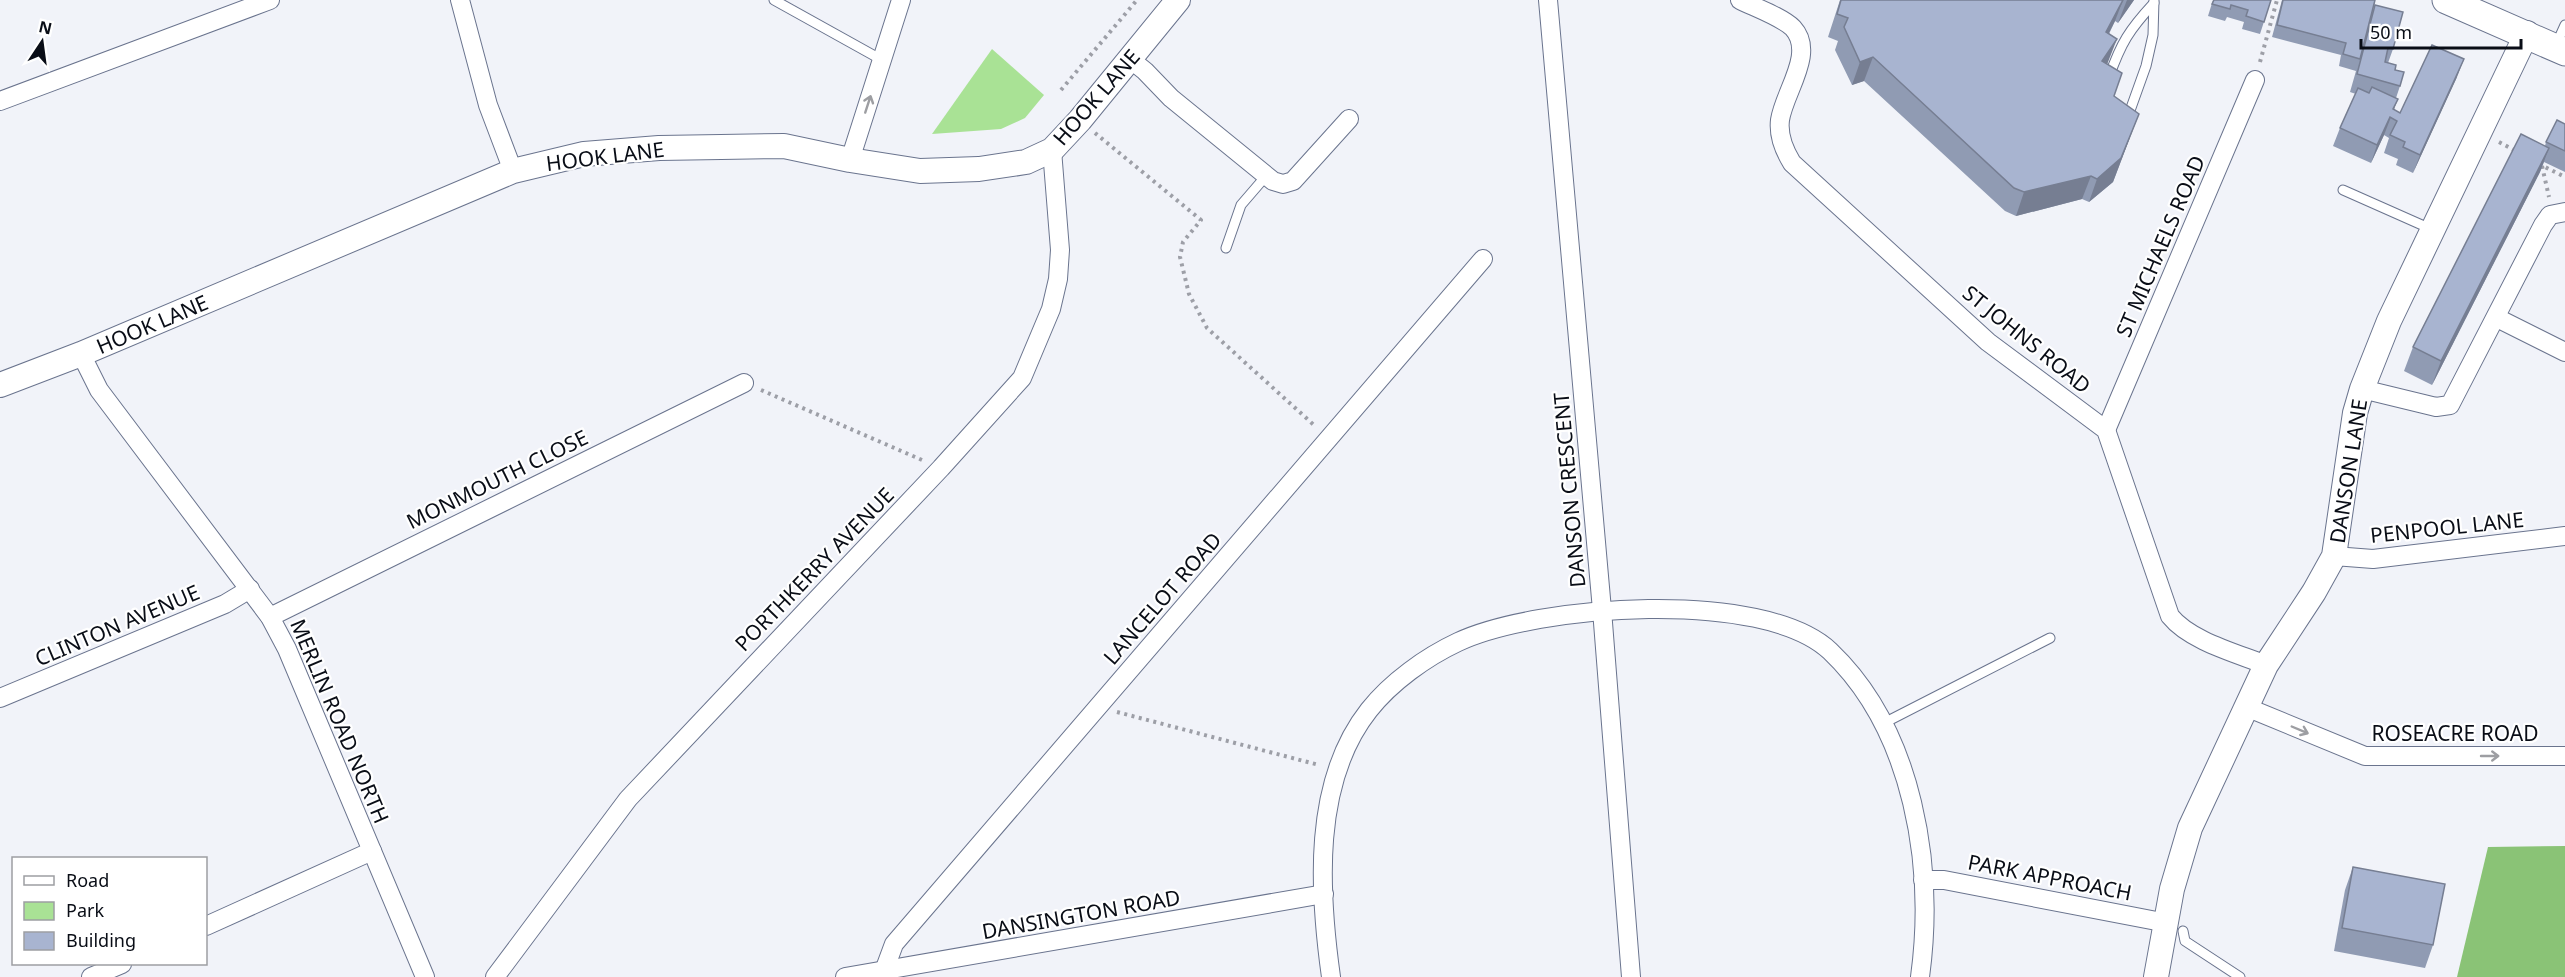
<svg xmlns="http://www.w3.org/2000/svg" width="2565" height="977" viewBox="0 0 2565 977" font-family="'Noto Sans',sans-serif">
  <rect width="100%" height="100%" fill="#f1f3f9"/>
  <path fill="#a9e295" d="M 992,49 L 1044,95 L 1025,118 L 1001,129 L 932,134 Z"/>
  <path fill="#8ac376" d="M 2565,846 L 2565,977 L 2457,977 L 2488,847 Z"/>
  <g fill="none" stroke-linecap="round" stroke-linejoin="round">
    <defs>
      <g id="lane">
        <path d="M 774,0 L 882,60"/>
        <path d="M 2556,45 L 2565,25"/>
        <path d="M 2109,77 C 2121,43 2129,30 2154,3"/>
        <path d="M 2127,119 L 2146,66 L 2153,35 L 2154,0"/>
        <path d="M 2343,190 L 2431,229"/>
        <path d="M 1226,248 L 1241,205 L 1266,176"/>
        <path d="M 1882,724 L 2050,638"/>
        <path d="M 2183,931 L 2185,941 L 2240,977"/>
      </g>
      <g id="street">
        <path d="M 460,0 L 488,105 L 513,171"/>
        <path d="M 1548,0 L 1602,610 L 1631,977"/>
        <path d="M 1740,0 C 1754,7 1782,17 1793,28 C 1816,53 1784,92 1780,120 C 1778,136 1784,150 1792,163 L 1988,342 L 2106,430 L 2170,616 C 2190,641 2236,653 2266,665"/>
        <path d="M 1130,59 L 1145,71 L 1171,98 L 1273,181 L 1283,184 L 1293,181 L 1349,119"/>
        <path d="M 0,101 L 270,0"/>
        <path d="M 850,160 L 901,0"/>
        <path d="M 2497,318 L 2565,352"/>
        <path d="M 81,354 L 99,390 L 270,617 L 287,649 L 425,977"/>
        <path d="M 2362,389 L 2436,407 L 2450,405 L 2543,225 L 2550,215 L 2565,212"/>
        <path d="M 2106,430 L 2255,80"/>
        <path d="M 2334,556 L 2373,559 L 2565,536"/>
        <path d="M 270,617 L 744,383"/>
        <path d="M 0,698 L 225,604 L 250,589"/>
        <path d="M 2246,707 L 2365,756 L 2565,756"/>
        <path d="M 1923,880 L 1944,880 L 2167,923"/>
        <path d="M 206,926 L 372,851"/>
        <path d="M 884,971 L 894,944 L 1483,259"/>
        <path d="M 91,977 L 122,964"/>
        <path d="M 495,977 L 628,799 L 941,468 L 1022,378 L 1051,309 L 1058,279 L 1060,250 L 1052,150"/>
        <path d="M 845,977 L 1324,894"/>
        <path d="M 1331,977 C 1319,891 1312,782 1369,710 C 1391,682 1426,657 1458,642 C 1537,605 1763,588 1830,651 C 1914,731 1935,867 1920,977"/>
      </g>
      <g id="secondary">
        <path d="M 0,385 L 81,354 L 513,171 L 584,154 L 659,148 L 721,147 L 784,146 L 850,160 L 920,171 L 979,169 L 1026,162 L 1052,150 L 1080,120 L 1178,0"/>
        <path d="M 2156,977 L 2172,889 L 2190,828 L 2266,665 L 2314,592 L 2334,556 L 2355,413 L 2362,389 L 2389,321 L 2527,33"/>
      </g>
      <path id="primary" d="M 2446,0 L 2565,52"/>
    </defs>
    <use href="#lane" stroke="#6a748e" stroke-width="11"/>
    <use href="#street" stroke="#6a748e" stroke-width="20"/>
    <use href="#secondary" stroke="#6a748e" stroke-width="26"/>
    <use href="#primary" stroke="#6a748e" stroke-width="29"/>
    <g stroke="#9d9fa7" stroke-width="4" stroke-dasharray="3 4.5" stroke-linecap="butt">
      <path d="M 2260,62 L 2277,0"/>
      <path d="M 1061,90 L 1137,0"/>
      <path d="M 1095,133 L 1201,220 L 1183,242 L 1180,257 L 1189,294 L 1207,328 L 1315,426"/>
      <path d="M 2499,142 L 2516,151"/>
      <path d="M 2539,164 L 2565,177"/>
      <path d="M 2542,166 L 2549,197"/>
      <path d="M 761,390 L 922,460"/>
      <path d="M 1117,712 L 1319,765"/>
    </g>
    <use href="#lane" stroke="#fff" stroke-width="9"/>
    <use href="#street" stroke="#fff" stroke-width="18"/>
    <use href="#secondary" stroke="#fff" stroke-width="24"/>
    <use href="#primary" stroke="#fff" stroke-width="27"/>
  </g>
  <g fill="#909bb3">
    <path d="M 1840,0 L 2134,0 L 2118,23 L 2115,21 L 2109,34 L 2108,62 L 2107,64 L 2114,96 L 2130,137 L 2113,182 L 2089,202 L 2082,199 L 2016,216 L 2005,211 L 1864,81 L 1852,85 L 1835,50 L 1838,41 L 1828,37 Z"/>
    <path d="M 2213,0 L 2271,0 L 2260,34 L 2242,29 L 2244,22 L 2227,17 L 2225,21 L 2208,16 Z"/>
    <path d="M 2282,0 L 2375,0 L 2373,11 L 2393,49 L 2388,63 L 2395,70 L 2400,86 L 2396,98 L 2394,110 L 2400,113 L 2457,77 L 2413,173 L 2396,165 L 2398,159 L 2384,153 L 2389,138 L 2384,135 L 2371,163 L 2333,146 L 2340,128 L 2356,94 L 2350,92 L 2356,71 L 2339,66 L 2341,55 L 2272,37 Z"/>
    <path d="M 2565,124 L 2565,172 L 2544,162 L 2540,172 L 2432,385 L 2404,371 L 2413,347 L 2545,146 L 2546,142 Z"/>
    <path d="M 2353,867 L 2433,945 L 2425,968 L 2334,951 L 2345,890 Z"/>
  </g>
  <g fill="#767e92">
    <path d="M 2123,0 L 2115,21 L 2097,56 L 2106,32 Z"/>
    <path d="M 2127,0 L 2134,0 L 2118,23 Z"/>
    <path d="M 2117,39 L 2108,62 L 2094,85 L 2102,61 Z"/>
    <path d="M 1873,57 L 1864,81 L 1852,85 L 1860,62 Z"/>
    <path d="M 2464,59 L 2457,77 L 2413,173 L 2420,155 Z"/>
    <path d="M 2398,99 L 2384,135 L 2371,163 L 2377,145 Z"/>
    <path d="M 2139,114 L 2113,182 L 2089,202 L 2097,179 Z"/>
    <path d="M 2549,148 L 2540,172 L 2432,385 L 2441,361 Z"/>
    <path d="M 2091,176 L 2082,199 L 2016,216 L 2024,192 Z"/>
  </g>
  <g fill="#a8b4d0" stroke="#767e92" stroke-width="1.5">
    <path d="M 1841,0 L 2123,0 L 2106,32 L 2117,39 L 2102,61 L 2122,73 L 2114,96 L 2139,114 L 2121,158 L 2097,179 L 2091,176 L 2024,192 L 2014,188 L 1873,57 L 1860,62 L 1844,27 L 1848,18 L 1837,14 Z"/>
    <path d="M 2214,0 L 2271,0 L 2264,22 L 2246,16 L 2248,10 L 2231,5 L 2230,9 L 2212,4 Z"/>
    <path d="M 2283,0 L 2375,0 L 2360,59 L 2343,54 L 2346,43 L 2277,25 Z"/>
    <path d="M 2375,5 L 2403,12 L 2393,49 L 2388,48 L 2385,62 L 2396,65 L 2395,70 L 2404,72 L 2400,86 L 2357,74 Z"/>
    <path d="M 2432,45 L 2464,59 L 2420,155 L 2403,147 L 2405,142 L 2390,135 L 2397,121 L 2390,117 L 2377,145 L 2340,128 L 2358,88 L 2369,93 L 2372,87 L 2398,99 L 2393,109 L 2400,113 Z"/>
    <path d="M 2557,120 L 2565,124 L 2565,151 L 2546,142 Z"/>
    <path d="M 2521,134 L 2549,148 L 2441,361 L 2413,347 Z"/>
    <path d="M 2353,867 L 2445,884 L 2433,945 L 2342,928 Z"/>
  </g>
  <defs><path id="oneway-shaft" d="M-6 0H5M1.5-3L5.5 0L1.5 3" fill="none" stroke-width="1.6" stroke-linecap="round" stroke-linejoin="round" transform="scale(1.5)"/></defs>
  <g stroke="#9d9ea2">
    <use href="#oneway-shaft" transform="translate(868 104) rotate(-72)"/>
    <use href="#oneway-shaft" transform="translate(2300 730) rotate(23)"/>
    <use href="#oneway-shaft" transform="translate(2490 756)"/>
  </g>
  <g text-anchor="middle" dominant-baseline="central" stroke-width="4.5" stroke-linejoin="round" paint-order="stroke">
    <g font-size="21" fill="#090d16" stroke="#fff">
      <text transform="translate(1096 97) rotate(-49)">HOOK LANE</text>
      <text transform="translate(605 156) rotate(-7)">HOOK LANE</text>
      <text transform="translate(2160 246) rotate(-67)">ST MICHAELS ROAD</text>
      <text transform="translate(152 324) rotate(-23)">HOOK LANE</text>
      <text transform="translate(2027 339) rotate(39)">ST JOHNS ROAD</text>
      <text transform="translate(2348 471) rotate(-81)">DANSON LANE</text>
      <text transform="translate(497 479) rotate(-26)">MONMOUTH CLOSE</text>
      <text transform="translate(1569 490) rotate(-95)">DANSON CRESCENT</text>
      <text transform="translate(2447 527) rotate(-6)">PENPOOL LANE</text>
      <text transform="translate(814 569) rotate(-46)">PORTHKERRY AVENUE</text>
      <text transform="translate(1162 598) rotate(-49)">LANCELOT ROAD</text>
      <text transform="translate(117 625) rotate(-23)">CLINTON AVENUE</text>
      <text transform="translate(340 721) rotate(67)">MERLIN ROAD NORTH</text>
      <text x="2455" y="733">ROSEACRE ROAD</text>
      <text transform="translate(2050 877) rotate(11)">PARK APPROACH</text>
      <text transform="translate(1081 914) rotate(-10)">DANSINGTON ROAD</text>
    </g>
  </g>
  <rect x="12" y="857" width="195" height="108" fill="#ffffff" stroke="#9d9ea2" stroke-width="1.5"/>
  <rect x="24" y="876" width="30" height="9" fill="#ffffff" stroke="#9d9ea2" stroke-width="1.5"/>
  <text x="66" y="887" font-size="18" fill="#090d16">Road</text>
  <rect x="24" y="902" width="30" height="18" fill="#a9e295" stroke="#9d9ea2" stroke-width="1.5"/>
  <text x="66" y="917" font-size="18" fill="#090d16">Park</text>
  <rect x="24" y="932" width="30" height="18" fill="#a8b4d0" stroke="#9d9ea2" stroke-width="1.5"/>
  <text x="66" y="947" font-size="18" fill="#090d16">Building</text>
  <g transform="translate(42 42) rotate(13)" stroke="#ffffff" stroke-width="4.5" paint-order="stroke">
  <path d="M0-4.5L10 22L0 15L-10 22Z" fill="#090d16"/>
  <text y="-9" font-size="16" font-weight="bold" text-anchor="middle" fill="#090d16">N</text>
  </g>
  <path d="M2361 39v9h160v-9" fill="none" stroke="#090d16" stroke-width="3"/>
  <text x="2370" y="39" font-size="18" fill="#090d16" stroke="#ffffff" stroke-width="4.5" paint-order="stroke">50 m</text>
</svg>
